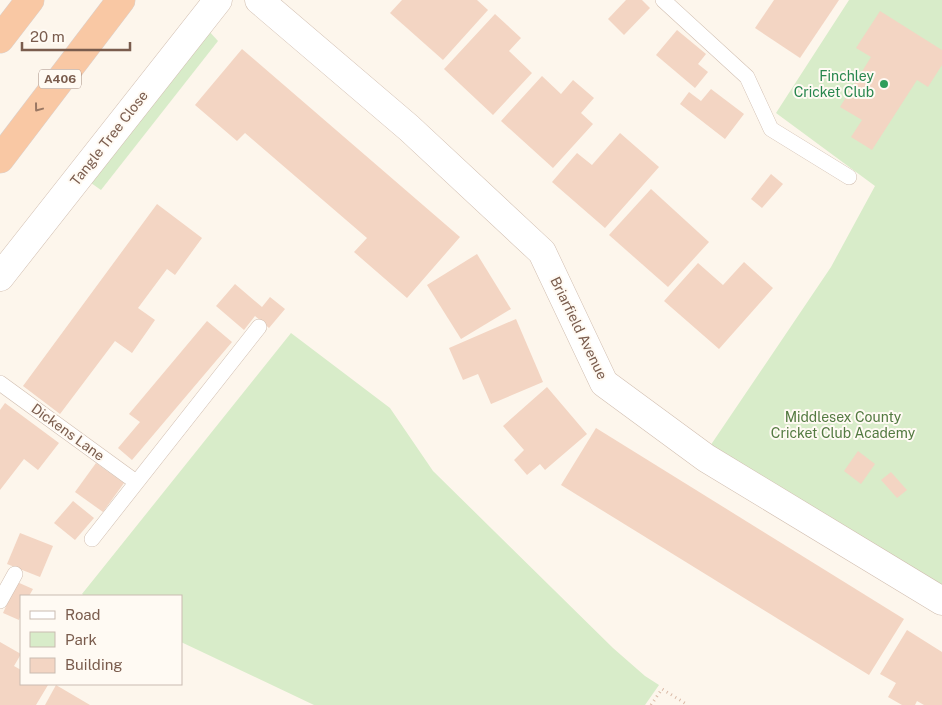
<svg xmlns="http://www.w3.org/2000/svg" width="942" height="705" viewBox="0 0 942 705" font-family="'Public Sans',sans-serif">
  <rect width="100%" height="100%" fill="#fdf6ec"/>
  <g fill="#d8ecc9">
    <path d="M 849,0 L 942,0 L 942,601 L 704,455 L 831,267 L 875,186 L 776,113 Z"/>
    <path d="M 206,28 L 218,41 L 101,190 L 91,183 Z"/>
    <path d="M 291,333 L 390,408 L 433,471 L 613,648 L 645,676 L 659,685 L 645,705 L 314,705 L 181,642 L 181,596 L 85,596 L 82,594 Z"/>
  </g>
  <g fill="#f3d5c3">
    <path d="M 402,0 L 477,0 L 488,10 L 443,60 L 390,13 Z"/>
    <path d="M 626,0 L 642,0 L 650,8 L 624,35 L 608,19 Z"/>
    <path d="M 774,0 L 839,0 L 800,58 L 755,28 Z"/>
    <path d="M 880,11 L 942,50 L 942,65 L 928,87 L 917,80 L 872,150 L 851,137 L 862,120 L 840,107 L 871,57 L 856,48 Z"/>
    <path d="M 495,14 L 521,38 L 509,51 L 532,73 L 493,115 L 444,69 Z"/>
    <path d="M 677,30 L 706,54 L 698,64 L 708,72 L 695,88 L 656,55 Z"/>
    <path d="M 242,49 L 460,237 L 407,298 L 354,252 L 367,238 L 245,133 L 237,141 L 195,105 Z"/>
    <path d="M 542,76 L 561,94 L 573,80 L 594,98 L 581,113 L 593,124 L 553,168 L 501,121 Z"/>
    <path d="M 711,89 L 744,114 L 725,139 L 680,104 L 689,92 L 701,101 Z"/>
    <path d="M 620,133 L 659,167 L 605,228 L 552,182 L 577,153 L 592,165 Z"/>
    <path d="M 771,174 L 783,184 L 762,208 L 751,199 Z"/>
    <path d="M 651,189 L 709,242 L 668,287 L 609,235 Z"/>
    <path d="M 157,204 L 202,238 L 175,275 L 167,269 L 138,308 L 155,320 L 132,353 L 115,341 L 60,414 L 23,386 Z"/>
    <path d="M 477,254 L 511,309 L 461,339 L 427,285 Z"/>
    <path d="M 744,262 L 773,288 L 719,349 L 664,301 L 698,263 L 723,285 Z"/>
    <path d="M 235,284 L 262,307 L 270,297 L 285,309 L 269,328 L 255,316 L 244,330 L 216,306 Z"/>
    <path d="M 516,319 L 543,382 L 491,404 L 478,374 L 463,380 L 449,348 Z"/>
    <path d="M 207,321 L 232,342 L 132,460 L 118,448 L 140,422 L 129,414 Z"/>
    <path d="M 547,387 L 587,434 L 545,470 L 540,464 L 527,475 L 514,460 L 524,450 L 503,426 Z"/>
    <path d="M 5,403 L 59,443 L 38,470 L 24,459 L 0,490 L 0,410 Z"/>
    <path d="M 596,428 L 904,619 L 869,675 L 561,485 Z"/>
    <path d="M 858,451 L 875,464 L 861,484 L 844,471 Z"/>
    <path d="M 96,463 L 124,483 L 103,512 L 75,492 Z"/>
    <path d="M 891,472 L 907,490 L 897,498 L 881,480 Z"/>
    <path d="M 73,501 L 94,518 L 75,540 L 54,523 Z"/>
    <path d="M 20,533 L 53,546 L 40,577 L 7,564 Z"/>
    <path d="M 17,582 L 33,589 L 29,596 L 21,596 L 21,614 L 19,620 L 3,613 Z"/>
    <path d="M 907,630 L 942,652 L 942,705 L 924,705 L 917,701 L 915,705 L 902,705 L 888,697 L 896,683 L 880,674 Z"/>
    <path d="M 0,642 L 21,654 L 14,666 L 21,670 L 21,684 L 48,685 L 36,705 L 0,705 Z"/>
    <path d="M 56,685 L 90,705 L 45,705 Z"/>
  </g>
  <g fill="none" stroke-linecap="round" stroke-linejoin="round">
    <defs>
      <g id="service">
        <path d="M 663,0 L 747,77 L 771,129 L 849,177"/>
        <path d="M 0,383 L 136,482"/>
        <path d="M 92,539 L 259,327"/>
        <path d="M 0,601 L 15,574"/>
      </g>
      <g id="minor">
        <path d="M 259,0 L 409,128 L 542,252 L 604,383 L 706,458 L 942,601"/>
        <path d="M 0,277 L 218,0"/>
      </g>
      <g id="trunk">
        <path d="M 0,39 L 30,0"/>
        <path d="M 0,159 L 121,0"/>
      </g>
    </defs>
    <use href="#service" stroke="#d1beb0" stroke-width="16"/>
    <use href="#minor" stroke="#d1beb0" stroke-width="29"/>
    <use href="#trunk" stroke="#dad1cd" stroke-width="29"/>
    <path stroke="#d9b8a5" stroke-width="3" stroke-dasharray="1 4" stroke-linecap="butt" d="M 651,705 L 662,689 L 688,705"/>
    <use href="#service" stroke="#fff" stroke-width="15"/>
    <use href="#minor" stroke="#fff" stroke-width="28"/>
    <use href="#trunk" stroke="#f9c8a4" stroke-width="28"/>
  </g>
  <defs><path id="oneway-chevron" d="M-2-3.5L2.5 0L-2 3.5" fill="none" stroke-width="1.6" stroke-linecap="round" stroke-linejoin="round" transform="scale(1.25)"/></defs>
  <use stroke="#9a7763" href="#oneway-chevron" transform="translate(38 108) rotate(127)"/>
  <circle fill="#2e9e5b" stroke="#fffaf3" stroke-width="2" cx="884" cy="84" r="5"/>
  <g text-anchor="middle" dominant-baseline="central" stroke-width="4" stroke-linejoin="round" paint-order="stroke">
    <rect fill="#fffaf3" stroke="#a28b7f" stroke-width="1" x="39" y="69.5" width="42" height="19" rx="4"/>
    <g font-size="12" font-weight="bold" fill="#7a5c4d">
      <text x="60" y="79">A406</text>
    </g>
    <g font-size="14" fill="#27864d" stroke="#fffaf3" text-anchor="end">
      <text x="874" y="76">Finchley<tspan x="874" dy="16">Cricket Club</tspan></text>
    </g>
    <g font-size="14" fill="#7a5c4d" stroke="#fffaf3">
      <text transform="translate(109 138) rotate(-52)">Tangle Tree Close</text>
      <text transform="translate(579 328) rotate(64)">Briarfield Avenue</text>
      <text transform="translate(68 432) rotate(36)">Dickens Lane</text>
    </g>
    <g font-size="14" fill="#537a41" stroke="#fffaf3">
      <text x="843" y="417">Middlesex County<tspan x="843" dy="16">Cricket Club Academy</tspan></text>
    </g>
  </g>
  <rect x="20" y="595" width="162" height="90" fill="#fffaf3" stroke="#cabbb1"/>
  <rect x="30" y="611" width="25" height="8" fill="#ffffff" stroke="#cabbb1"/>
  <text x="65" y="620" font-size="15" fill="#7a5c4d">Road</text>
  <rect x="30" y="632" width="25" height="15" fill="#d8ecc9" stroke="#cabbb1"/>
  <text x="65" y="645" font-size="15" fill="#7a5c4d">Park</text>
  <rect x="30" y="658" width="25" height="15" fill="#f3d5c3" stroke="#cabbb1"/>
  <text x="65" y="670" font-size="15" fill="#7a5c4d">Building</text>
  <path d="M22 42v8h108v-8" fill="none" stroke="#7a5c4d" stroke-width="2.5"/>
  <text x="30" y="42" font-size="15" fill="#7a5c4d" stroke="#fffaf3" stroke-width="4" paint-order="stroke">20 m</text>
</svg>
